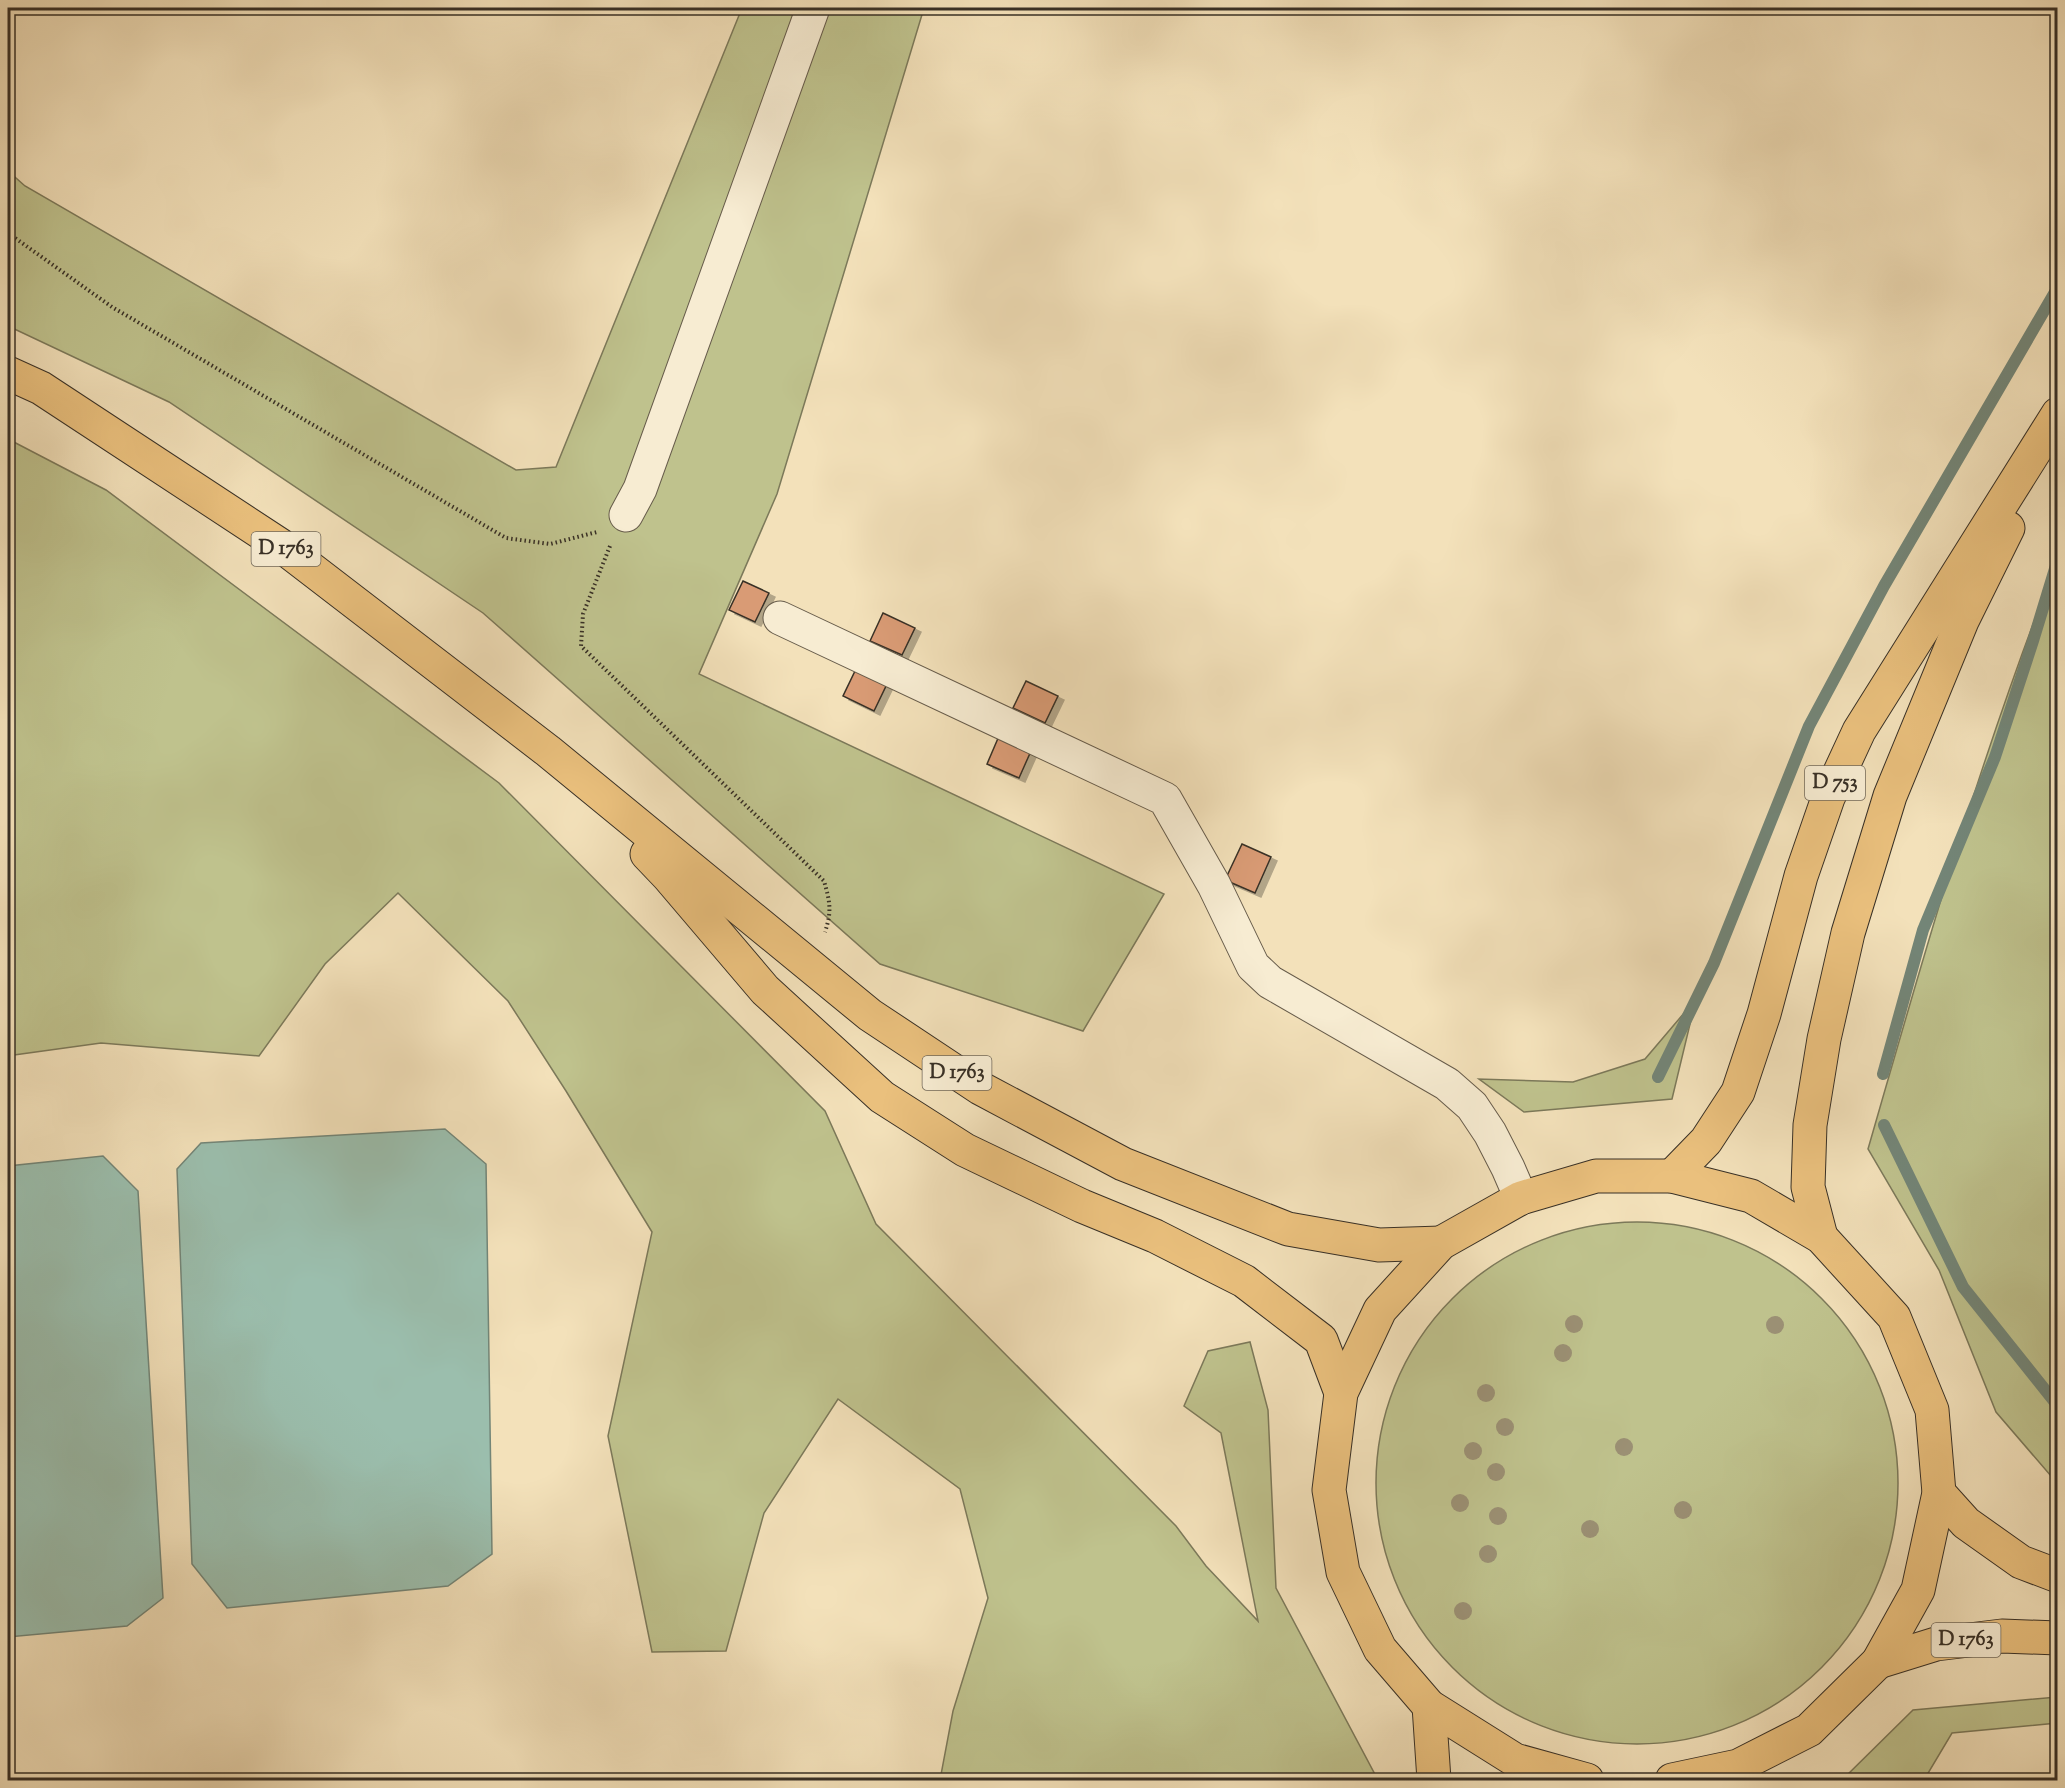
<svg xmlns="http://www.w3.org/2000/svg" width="2065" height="1788" viewBox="0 0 2065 1788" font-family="'Sorts Mill Goudy',serif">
  <defs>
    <filter id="shadow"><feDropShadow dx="6" dy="4" stdDeviation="0" flood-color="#0004"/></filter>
  </defs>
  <rect width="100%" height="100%" fill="#f3e1ba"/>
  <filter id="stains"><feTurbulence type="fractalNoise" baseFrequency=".00333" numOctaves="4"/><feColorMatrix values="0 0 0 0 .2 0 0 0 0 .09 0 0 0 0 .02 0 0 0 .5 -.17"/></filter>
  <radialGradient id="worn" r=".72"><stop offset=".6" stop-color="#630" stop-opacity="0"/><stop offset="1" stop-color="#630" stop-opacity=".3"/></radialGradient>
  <g fill="#bfc28d" stroke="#7c795a" stroke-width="1.5">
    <path d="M 742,8 L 924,8 L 777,494 L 699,674 L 1164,894 L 1083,1031 L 880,964 L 483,613 L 169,402 L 8,326 L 8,171 L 25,186 L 516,470 L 556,467 Z"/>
    <path d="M 8,439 L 106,490 L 499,783 L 825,1111 L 876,1224 L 1176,1526 L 1206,1566 L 1258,1621 L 1221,1433 L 1184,1406 L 1208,1351 L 1250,1342 L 1268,1410 L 1276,1588 L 1378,1780 L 940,1780 L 953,1711 L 988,1598 L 960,1489 L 838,1399 L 764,1513 L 726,1651 L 652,1652 L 608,1436 L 652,1232 L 566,1091 L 508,1001 L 398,893 L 325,964 L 259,1056 L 101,1043 L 14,1055 L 8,1059 Z"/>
    <path d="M 2057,562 L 2057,1483 L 1996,1412 L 1939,1270 L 1868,1149 C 1925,951 1981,753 2057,562 Z"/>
    <path d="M 1696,999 L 1672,1099 L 1524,1112 L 1479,1079 L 1573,1082 L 1645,1059 Z"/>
    <circle cx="1637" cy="1483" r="261"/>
    <path d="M 2057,1697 L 2057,1723 L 1952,1733 L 1924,1780 L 1842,1780 L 1913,1710 Z"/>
  </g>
  <g fill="#9bbead" stroke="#738577" stroke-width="1.5">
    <path d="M 445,1129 L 486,1164 L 492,1554 L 448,1586 L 227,1608 L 192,1564 L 177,1169 L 201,1143 Z"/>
    <path d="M 103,1156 L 138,1191 L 163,1598 L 127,1626 L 8,1637 L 8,1166 Z"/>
  </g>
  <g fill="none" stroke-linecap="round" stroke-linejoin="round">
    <g stroke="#738577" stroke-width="12">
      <path d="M 1883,1074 L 1923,930 L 1995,757 L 2033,641 L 2058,559"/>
      <path d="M 1658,1077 L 1714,963 L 1809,726 L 1884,586 L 2058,287"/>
      <path d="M 1884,1125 L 1963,1287 L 2058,1406"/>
    </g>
  </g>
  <g fill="#d99b74" stroke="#383026" stroke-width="1.5" filter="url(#shadow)">
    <path d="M 743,581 L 769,593 L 755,622 L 729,610 Z"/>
    <path d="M 883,613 L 915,628 L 902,655 L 870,641 Z"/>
    <path d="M 856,669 L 887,684 L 874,711 L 843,696 Z"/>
    <path d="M 1026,681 L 1058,696 L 1045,723 L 1013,708 Z"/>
    <path d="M 999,736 L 1031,751 L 1019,778 L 987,764 Z"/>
    <path d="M 1242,844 L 1271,857 L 1255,893 L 1225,880 Z"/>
  </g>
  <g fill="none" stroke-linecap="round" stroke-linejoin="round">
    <defs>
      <g id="minor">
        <path d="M 626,515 L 640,489 L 813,8"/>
        <path d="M 780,618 L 1165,799 L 1214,885 L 1253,966 L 1270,982 L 1447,1084 L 1472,1106 L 1490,1133 L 1508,1168 L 1521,1198"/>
      </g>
      <g id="major">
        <path d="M 8,373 L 41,388 L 280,545 L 548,751 L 870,1015 L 980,1088 L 1123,1164 L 1288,1229 L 1379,1245 L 1441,1243"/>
        <path d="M 647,854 L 668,876 L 765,990 L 882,1097 L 965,1150 L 1082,1206 L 1155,1236 L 1244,1281 L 1321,1340 L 1341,1393"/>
        <path d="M 1672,1176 L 1706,1141 L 1738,1092 L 1764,1014 L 1801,876 L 1828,798 L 1859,731 L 2058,414"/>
        <path d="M 1821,1237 L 1808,1187 L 1810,1125 L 1824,1039 L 1848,933 L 1890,796 L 1962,621 L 2008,528"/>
        <path d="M 1939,1493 L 1966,1523 L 2021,1562 L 2058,1576"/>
        <path d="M 1878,1662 L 1936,1644 L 2002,1636 L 2058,1638"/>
        <path d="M 1429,1706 L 1434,1780"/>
        <path d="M 1587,1780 L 1515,1760 L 1429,1706 L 1380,1649 L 1343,1572 L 1329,1490 L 1341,1393 L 1380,1310 L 1441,1243 L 1521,1198 L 1596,1176 L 1672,1176 L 1751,1196 L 1821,1237 L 1894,1317 L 1932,1410 L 1939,1493 L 1918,1590 L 1878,1662 L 1809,1730 L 1738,1766 L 1672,1780"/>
      </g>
    </defs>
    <use href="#minor" stroke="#675c4b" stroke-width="35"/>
    <use href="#major" stroke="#383026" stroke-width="35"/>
    <g stroke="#383026" stroke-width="4" stroke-dasharray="1.5 3" stroke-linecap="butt">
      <path d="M 8,233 L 112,307 L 506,538 L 550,544 L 597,532"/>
      <path d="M 610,546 L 583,614 L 581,646 L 824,881 C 830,902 832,911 825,932"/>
    </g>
    <use href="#minor" stroke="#f7ecd2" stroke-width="33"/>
    <use href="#major" stroke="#eac07d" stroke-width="33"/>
  </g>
  <g fill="#9b9074">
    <circle cx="1574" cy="1324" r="9"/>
    <circle cx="1775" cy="1325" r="9"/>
    <circle cx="1563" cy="1353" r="9"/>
    <circle cx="1486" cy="1393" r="9"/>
    <circle cx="1505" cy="1427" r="9"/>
    <circle cx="1624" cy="1447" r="9"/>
    <circle cx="1473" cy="1451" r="9"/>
    <circle cx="1496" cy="1472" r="9"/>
    <circle cx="1460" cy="1503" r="9"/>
    <circle cx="1683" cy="1510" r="9"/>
    <circle cx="1498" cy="1516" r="9"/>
    <circle cx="1590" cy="1529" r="9"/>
    <circle cx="1488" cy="1554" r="9"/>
    <circle cx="1463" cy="1611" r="9"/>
  </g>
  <g text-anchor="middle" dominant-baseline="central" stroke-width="4.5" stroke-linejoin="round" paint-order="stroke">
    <g fill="#f7ecd2" stroke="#71685a" stroke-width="1.5">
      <rect x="251.5" y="532" width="69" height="34" rx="4.5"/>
      <rect x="1805" y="766" width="60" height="34" rx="4.5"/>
      <rect x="922.5" y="1056" width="69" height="34" rx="4.5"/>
      <rect x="1931.5" y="1623" width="69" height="34" rx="4.5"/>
    </g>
    <g font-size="20" font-weight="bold" fill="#383026">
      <text x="286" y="549">D 1763</text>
      <text x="1835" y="783">D 753</text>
      <text x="957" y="1073">D 1763</text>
      <text x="1966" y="1640">D 1763</text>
    </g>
  </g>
  <rect width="2065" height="1788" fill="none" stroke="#f3e1ba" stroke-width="30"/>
  <rect x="9" y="9" width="2047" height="1770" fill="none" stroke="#383026" stroke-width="3"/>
  <rect x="15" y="15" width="2035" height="1758" fill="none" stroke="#383026" stroke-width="1.5"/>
  <rect width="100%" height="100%" filter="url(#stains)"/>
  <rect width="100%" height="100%" fill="url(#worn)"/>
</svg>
